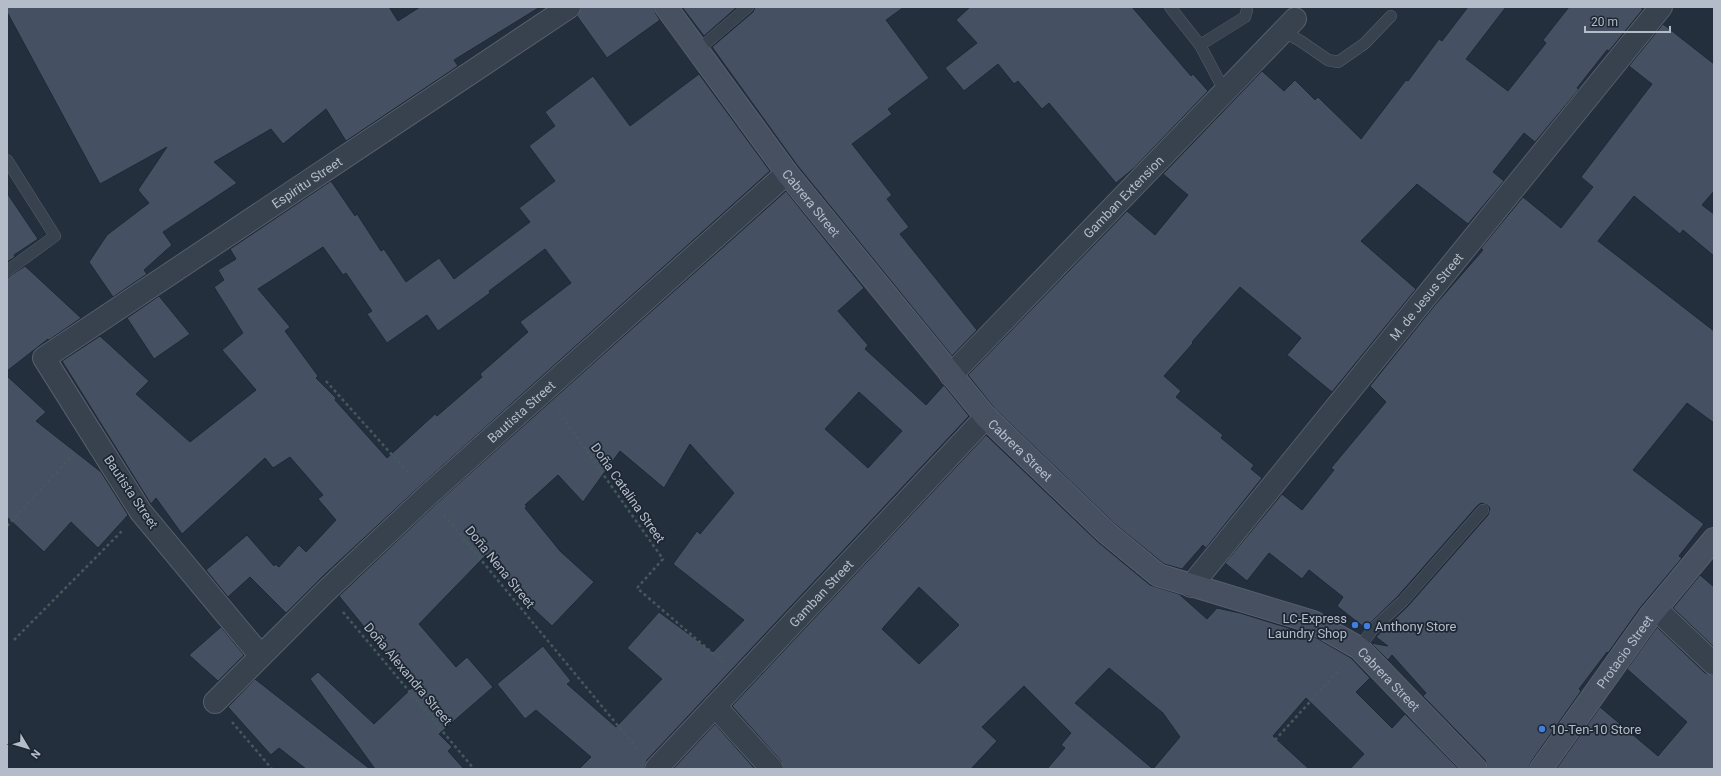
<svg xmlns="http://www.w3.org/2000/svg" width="1721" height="776" viewBox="0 0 1721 776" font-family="Roboto,sans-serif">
  <rect width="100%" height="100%" fill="#242f3e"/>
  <g fill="#455162" stroke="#1f2835" fill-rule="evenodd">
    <path d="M 7,7 L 389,7 L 398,21 L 420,7 L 540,7 L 454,60 L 458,66 L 346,141 L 326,109 L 283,144 L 271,129 L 214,162 L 237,183 L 163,232 L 172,245 L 144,270 L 147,274 L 113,297 L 89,262 L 107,235 L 149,203 L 138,190 L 167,147 L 100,184 L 7,12 Z"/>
    <path d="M 581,7 L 654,7 L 656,14 L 660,20 L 607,58 L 577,16 Z"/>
    <path d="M 682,7 L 737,7 L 704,36 Z"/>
    <path d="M 755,7 L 904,7 L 886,20 L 929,78 L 888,109 L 892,114 L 852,144 L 892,195 L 887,199 L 909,227 L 900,234 L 977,330 L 952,356 L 797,165 L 712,47 L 753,12 Z"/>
    <path d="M 970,7 L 1132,7 L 1191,76 L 1193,74 L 1208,91 L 1134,168 L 1116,183 L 1049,103 L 1042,109 L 1018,81 L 1014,84 L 998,64 L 964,91 L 945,68 L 977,43 L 956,20 Z"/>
    <path d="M 1468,7 L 1506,7 L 1466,59 L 1508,91 L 1546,43 L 1543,40 L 1569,7 L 1640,7 L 1643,9 L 1609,51 L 1607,50 L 1577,88 L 1579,89 L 1535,142 L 1524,133 L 1493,172 L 1504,181 L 1468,224 L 1417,184 L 1361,241 L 1416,289 L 1332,392 L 1287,355 L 1301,338 L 1240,287 L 1192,342 L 1193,343 L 1164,376 L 1181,391 L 1176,397 L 1223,435 L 1221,438 L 1254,465 L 1251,469 L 1262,478 L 1206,548 L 1203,545 L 1182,569 L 1164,564 L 1115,524 L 995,409 L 968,375 L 1127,211 L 1155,235 L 1188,195 L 1163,174 L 1262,71 L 1284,91 L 1295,80 L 1315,100 L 1318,97 L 1361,139 L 1406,80 L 1408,81 L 1439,39 L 1442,41 Z"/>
    <path d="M 1663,24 L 1714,64 L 1714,191 L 1702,205 L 1714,214 L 1714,256 L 1683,230 L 1680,234 L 1634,196 L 1598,241 L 1714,331 L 1714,423 L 1687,403 L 1633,470 L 1704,524 L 1679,556 L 1682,558 L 1640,608 L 1608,653 L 1607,652 L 1579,689 L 1581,691 L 1531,762 L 1529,769 L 1488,769 L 1485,760 L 1423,696 L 1426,693 L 1392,655 L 1388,660 L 1371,643 L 1388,646 L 1376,637 L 1408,606 L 1488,515 L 1490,508 L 1487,505 L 1481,503 L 1478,505 L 1398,596 L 1365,628 L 1337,606 L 1343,597 L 1309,570 L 1302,579 L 1269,553 L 1247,581 L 1225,563 L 1282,494 L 1302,510 L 1334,470 L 1331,468 L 1386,402 L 1370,386 L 1435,305 L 1483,250 L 1481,248 L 1523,197 L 1561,228 L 1593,187 L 1581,177 L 1652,84 L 1629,66 Z"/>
    <path d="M 699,74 L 770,171 L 420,486 L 322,577 L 286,613 L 250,577 L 228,597 L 206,570 L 247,535 L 274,566 L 275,564 L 279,567 L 299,545 L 306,552 L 336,520 L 318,499 L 323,495 L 290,457 L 273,468 L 265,458 L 182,534 L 156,498 L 151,504 L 62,361 L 100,336 L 149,381 L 136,394 L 190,442 L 256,390 L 222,350 L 243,333 L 214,287 L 224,280 L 218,270 L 236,259 L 230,249 L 331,181 L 355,216 L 357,214 L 381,251 L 384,249 L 406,282 L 439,258 L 454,279 L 530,222 L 519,208 L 555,181 L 529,146 L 555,126 L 545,112 L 593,76 L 630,126 ZM 323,247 L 343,275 L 346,273 L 372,311 L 367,314 L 387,343 L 427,315 L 438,331 L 490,293 L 489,291 L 545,249 L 571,283 L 520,322 L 528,332 L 480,374 L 482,377 L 437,416 L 435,414 L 387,458 L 335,400 L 336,398 L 316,378 L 318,376 L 285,331 L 290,327 L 258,289 Z"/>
    <path d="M 786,191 L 864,288 L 838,311 L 868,345 L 865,349 L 926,405 L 944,385 L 969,416 L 647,760 L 644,769 L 579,769 L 591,757 L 536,710 L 525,719 L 497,684 L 543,646 L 571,681 L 567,684 L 616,727 L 662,679 L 627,648 L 659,612 L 713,652 L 744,620 L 673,564 L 697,531 L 700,534 L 734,493 L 690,444 L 664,488 L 620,451 L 583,502 L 558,475 L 525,505 L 527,507 L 525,508 L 560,551 L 594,582 L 552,626 L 520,596 L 486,555 L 419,624 L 456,667 L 467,657 L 493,687 L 439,734 L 452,747 L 448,751 L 464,769 L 375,769 L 310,679 L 318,672 L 374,724 L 413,687 L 339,596 L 436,504 ZM 859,392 L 902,431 L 868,468 L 825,429 Z"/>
    <path d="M 7,193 L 38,239 L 14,255 L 15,257 L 7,262 Z"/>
    <path d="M 25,266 L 81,318 L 49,340 L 48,339 L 7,371 L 7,278 Z"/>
    <path d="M 159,296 L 190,334 L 154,359 L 127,318 Z"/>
    <path d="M 7,376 L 46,412 L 36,421 L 101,472 L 128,515 L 98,548 L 71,522 L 44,552 L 7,517 Z"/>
    <path d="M 986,435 L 1098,542 L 1150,585 L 1179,594 L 1207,619 L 1217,608 L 1240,613 L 1308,634 L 1312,637 L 1313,636 L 1351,658 L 1370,678 L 1356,692 L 1392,728 L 1405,714 L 1459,769 L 1350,769 L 1364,754 L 1306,698 L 1273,736 L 1309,769 L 1047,769 L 1065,748 L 1061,745 L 1071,733 L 1024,686 L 982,727 L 997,741 L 971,769 L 784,769 L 781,761 L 732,706 ZM 919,587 L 959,625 L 919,664 L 882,629 ZM 1109,668 L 1163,713 L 1180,737 L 1153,769 L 1075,703 Z"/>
    <path d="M 1700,575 L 1714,587 L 1714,647 L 1673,608 Z"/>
    <path d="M 221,627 L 244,655 L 218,681 L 189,655 Z"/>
    <path d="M 1657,627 L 1705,673 L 1714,676 L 1714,769 L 1556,769 L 1600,707 L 1658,756 L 1687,722 L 1627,669 Z"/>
    <path d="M 255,679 L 370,769 L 306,769 L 279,748 L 271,755 L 228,707 Z"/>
    <path d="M 715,724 L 755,769 L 673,769 Z"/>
  </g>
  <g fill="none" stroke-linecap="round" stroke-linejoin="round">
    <defs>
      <g id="lane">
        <path d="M 1170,7 L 1200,45 L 1225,92"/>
        <path d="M 1283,31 L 1302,42 L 1328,60 L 1338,62 L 1364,44 L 1391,16"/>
        <path d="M 1200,45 L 1245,17 L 1247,10 L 1247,7"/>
        <path d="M 698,50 L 748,7"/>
        <path d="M 7,160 L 55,236 L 7,271"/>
        <path d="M 1359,648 L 1373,629 L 1403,601 L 1483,510"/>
      </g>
      <g id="street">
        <path id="s1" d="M 951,375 L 1295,19"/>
        <path id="s2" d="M 1191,586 L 1661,7"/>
        <path d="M 1656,609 L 1714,664"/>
        <path id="s3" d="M 260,655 L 141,512 L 44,358 L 569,7"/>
        <path id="s4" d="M 215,702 L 326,591 L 428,495 L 787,173"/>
        <path d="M 715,706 L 772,769"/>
        <path id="s5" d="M 656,769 L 986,417"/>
      </g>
      <g id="secondary">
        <path id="s6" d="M 666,7 L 787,173 L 986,417 L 1107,533 L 1158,575 L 1313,622 L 1359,648 L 1476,769"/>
        <path id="s7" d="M 1541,769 L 1650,616 L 1714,539"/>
      </g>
    </defs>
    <use href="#lane" stroke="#565f6c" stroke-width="12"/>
    <use href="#street" stroke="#565f6c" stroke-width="24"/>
    <use href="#secondary" stroke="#565f6c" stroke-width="24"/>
    <g stroke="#44595c" stroke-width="2.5" stroke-dasharray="3 3" stroke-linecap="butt">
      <path d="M 326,381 L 411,476"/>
      <path d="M 559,412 L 663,559 L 637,588 L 723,662"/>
      <path d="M 444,515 L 638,750"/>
      <path d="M 7,526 L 74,454"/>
      <path d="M 343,612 L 474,769"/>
      <path d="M 14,640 L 122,531"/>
      <path d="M 232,722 L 272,769"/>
      <path d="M 1275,740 L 1341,668"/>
    </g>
    <use href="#lane" stroke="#38414e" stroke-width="11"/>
    <use href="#street" stroke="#38414e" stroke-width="22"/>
    <use href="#secondary" stroke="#465061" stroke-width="22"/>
  </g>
  <g fill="#3f7fe0" stroke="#1d2633" stroke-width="1.5">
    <circle cx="1355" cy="625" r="4"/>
    <circle cx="1367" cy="626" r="4"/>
    <circle cx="1542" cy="729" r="4"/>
  </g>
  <g text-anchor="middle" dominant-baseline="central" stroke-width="3.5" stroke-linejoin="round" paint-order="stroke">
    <g font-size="13" fill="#b4bcc9" stroke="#1d2633">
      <text stroke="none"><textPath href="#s3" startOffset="684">Espiritu Street</textPath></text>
      <text stroke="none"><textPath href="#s1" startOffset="248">Gamban Extension</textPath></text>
      <text stroke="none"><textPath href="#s6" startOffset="244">Cabrera Street</textPath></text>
      <text stroke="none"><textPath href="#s2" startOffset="373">M. de Jesus Street</textPath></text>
      <text stroke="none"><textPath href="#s4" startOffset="422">Bautista Street</textPath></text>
      <text stroke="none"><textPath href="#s6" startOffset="568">Cabrera Street</textPath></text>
      <text transform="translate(131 492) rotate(56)">Bautista Street</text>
      <text transform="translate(628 493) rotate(55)">Doña Catalina Street</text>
      <text transform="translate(500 567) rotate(51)">Doña Nena Street</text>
      <text stroke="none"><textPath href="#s5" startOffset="241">Gamban Street</textPath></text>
      <text stroke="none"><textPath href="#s7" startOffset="144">Protacio Street</textPath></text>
      <text transform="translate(408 674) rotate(50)">Doña Alexandra Street</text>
      <text stroke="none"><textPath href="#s6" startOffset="1012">Cabrera Street</textPath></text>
    </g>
    <g font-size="13" fill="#b4bcc9" stroke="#1d2633" text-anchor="start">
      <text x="1347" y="618" text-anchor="end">LC-Express<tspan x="1347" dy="15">Laundry Shop</tspan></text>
      <text x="1375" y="626">Anthony Store</text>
      <text x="1550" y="729">10-Ten-10 Store</text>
    </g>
  </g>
  <rect width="1721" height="776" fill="none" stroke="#b4bcc9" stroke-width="16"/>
  <g transform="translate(28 748) rotate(128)" stroke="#1d2633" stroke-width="3" paint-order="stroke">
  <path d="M0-3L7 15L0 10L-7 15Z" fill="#b4bcc9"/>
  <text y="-6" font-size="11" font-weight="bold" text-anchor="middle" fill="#b4bcc9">N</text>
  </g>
  <path d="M1585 26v6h85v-6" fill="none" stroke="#b4bcc9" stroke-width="2"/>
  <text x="1591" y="26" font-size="12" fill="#b4bcc9" stroke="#1d2633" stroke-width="3" paint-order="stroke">20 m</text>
</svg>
